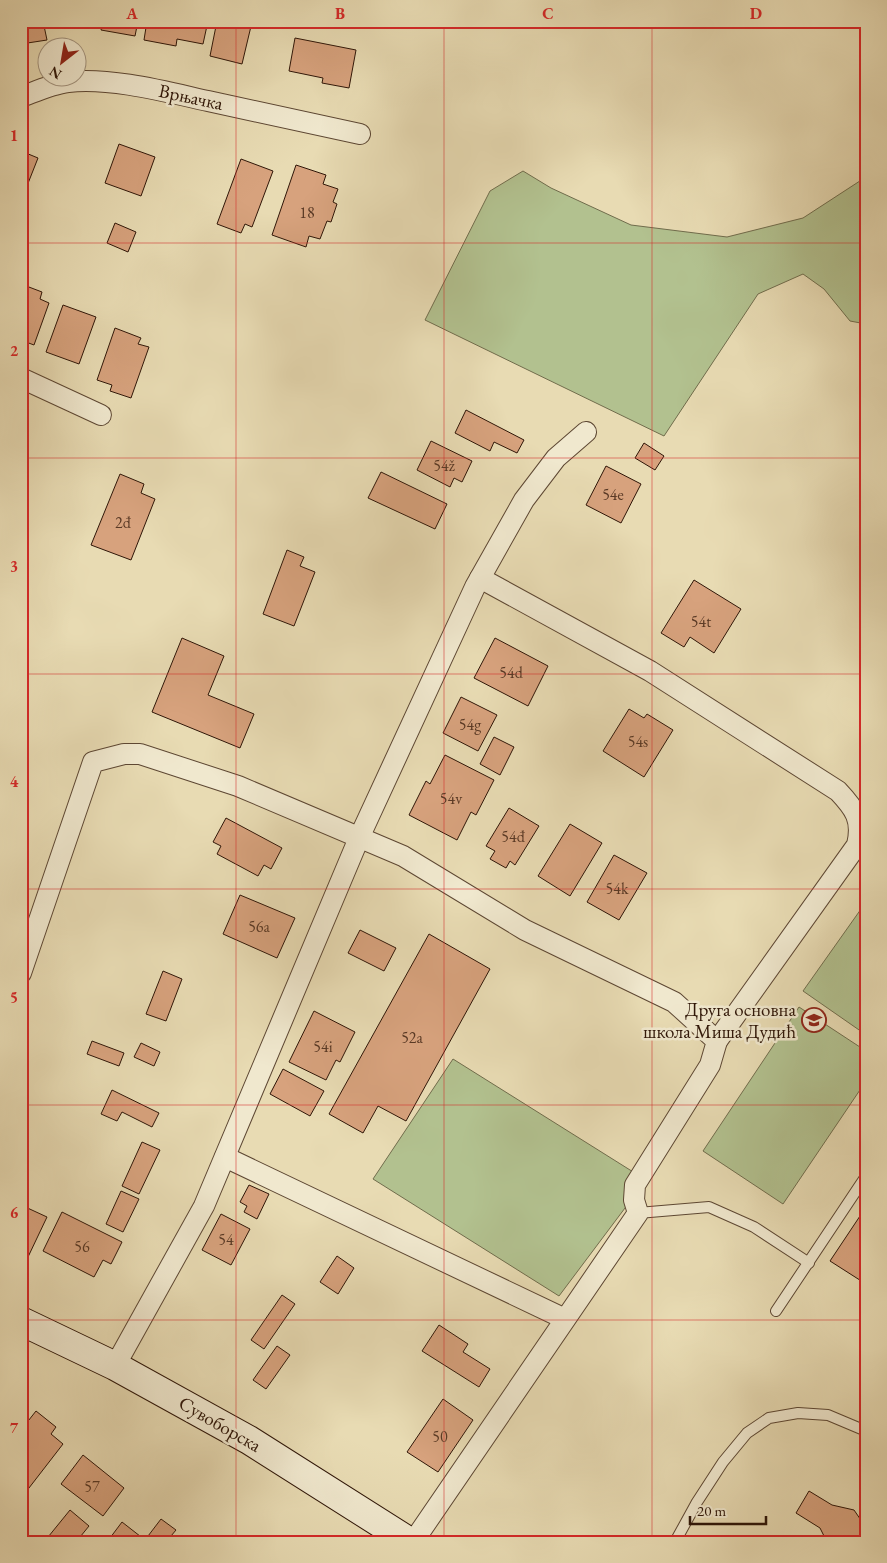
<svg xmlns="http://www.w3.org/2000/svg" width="887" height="1563" viewBox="0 0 887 1563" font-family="'EB Garamond',serif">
  <rect width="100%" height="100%" fill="#e8dbb3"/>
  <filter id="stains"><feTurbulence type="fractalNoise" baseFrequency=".004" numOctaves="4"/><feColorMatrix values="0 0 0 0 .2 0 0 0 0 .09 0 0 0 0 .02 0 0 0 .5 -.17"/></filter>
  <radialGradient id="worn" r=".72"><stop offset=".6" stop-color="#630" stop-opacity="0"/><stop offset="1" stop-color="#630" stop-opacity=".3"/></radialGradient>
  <g fill="#b2c18f" stroke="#706c4c">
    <path d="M 523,171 L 551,188 L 631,225 L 727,237 L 803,218 L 866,177 L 866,324 L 850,321 L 824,289 L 803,274 L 758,294 L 664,436 L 425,320 L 490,191 Z"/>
    <path d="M 866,902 L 866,1027 L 862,1032 L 803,991 Z"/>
    <path d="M 799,1007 L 866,1051 L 866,1081 L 783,1204 L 703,1151 Z"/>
    <path d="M 453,1059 L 646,1180 L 559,1296 L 373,1179 Z"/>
  </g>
  <g fill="#d7a27d" stroke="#2f1608">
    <path d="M 21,21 L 43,21 L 47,40 L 21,44 Z"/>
    <path d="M 103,21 L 138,21 L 135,36 L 101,30 Z"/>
    <path d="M 147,21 L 208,21 L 203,44 L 177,39 L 176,46 L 144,40 Z"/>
    <path d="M 217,21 L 252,22 L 242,64 L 210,56 Z"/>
    <path d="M 295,38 L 356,50 L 349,88 L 322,83 L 323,78 L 289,71 Z"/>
    <path d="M 119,144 L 155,157 L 141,196 L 105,183 Z"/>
    <path d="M 21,151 L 38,158 L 23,196 L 21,195 Z"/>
    <path d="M 241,159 L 273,171 L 252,227 L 245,224 L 241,233 L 217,224 Z"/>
    <path d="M 296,165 L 326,175 L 323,184 L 338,189 L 333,202 L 337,204 L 331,222 L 327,221 L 320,239 L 309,236 L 306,247 L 272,235 Z"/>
    <path d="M 115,223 L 136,232 L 128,252 L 107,243 Z"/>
    <path d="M 21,284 L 42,292 L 40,299 L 49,303 L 34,345 L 26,342 L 22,350 L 21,349 Z"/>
    <path d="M 63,305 L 96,317 L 79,364 L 46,352 Z"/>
    <path d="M 115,328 L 141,338 L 138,344 L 149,347 L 131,398 L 110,391 L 112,385 L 97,380 Z"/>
    <path d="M 466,410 L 524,440 L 517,453 L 494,442 L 490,451 L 455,433 Z"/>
    <path d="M 431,441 L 472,461 L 462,482 L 454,478 L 450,487 L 417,470 Z"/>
    <path d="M 644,443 L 664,456 L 655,470 L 635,458 Z"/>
    <path d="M 606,466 L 641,484 L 621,523 L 586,505 Z"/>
    <path d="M 381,472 L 447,504 L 435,529 L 368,498 Z"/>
    <path d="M 120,474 L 144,484 L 141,493 L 155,499 L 131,560 L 91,545 Z"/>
    <path d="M 287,550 L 304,557 L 300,566 L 315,572 L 294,626 L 263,614 Z"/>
    <path d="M 694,580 L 741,609 L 714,653 L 690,637 L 684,647 L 661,633 Z"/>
    <path d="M 182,638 L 224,656 L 208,695 L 254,714 L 240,748 L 152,712 Z"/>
    <path d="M 495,638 L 548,666 L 528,706 L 474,678 Z"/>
    <path d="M 461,697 L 497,715 L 478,751 L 443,733 Z"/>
    <path d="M 629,709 L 644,718 L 647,714 L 673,730 L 644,777 L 603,751 Z"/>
    <path d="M 494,737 L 514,747 L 500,775 L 480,764 Z"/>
    <path d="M 445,755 L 494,780 L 476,815 L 471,812 L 457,840 L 409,815 L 426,781 L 430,784 Z"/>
    <path d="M 509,808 L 539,826 L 515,865 L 510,861 L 506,868 L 490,859 L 495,851 L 486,846 Z"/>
    <path d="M 226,818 L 282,848 L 271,869 L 264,865 L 258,876 L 217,854 L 221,846 L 213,842 Z"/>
    <path d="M 570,824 L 602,843 L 570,896 L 538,876 Z"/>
    <path d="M 614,855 L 647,873 L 619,920 L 587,902 Z"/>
    <path d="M 240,895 L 295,918 L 277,958 L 223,934 Z"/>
    <path d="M 360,930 L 396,948 L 384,971 L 348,953 Z"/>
    <path d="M 429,934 L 490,969 L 406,1121 L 378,1106 L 363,1133 L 329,1114 Z"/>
    <path d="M 163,971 L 182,979 L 166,1021 L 146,1014 Z"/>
    <path d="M 314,1011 L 355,1032 L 340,1062 L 336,1060 L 326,1080 L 289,1062 Z"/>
    <path d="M 92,1041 L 124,1053 L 119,1066 L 87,1054 Z"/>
    <path d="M 141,1043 L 160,1052 L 154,1066 L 134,1057 Z"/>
    <path d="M 283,1069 L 324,1091 L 310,1116 L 270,1094 Z"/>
    <path d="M 112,1090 L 159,1113 L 152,1127 L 122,1112 L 117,1121 L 101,1114 Z"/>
    <path d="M 142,1142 L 160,1150 L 139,1194 L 122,1186 Z"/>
    <path d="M 249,1185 L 269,1194 L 257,1219 L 244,1212 L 247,1206 L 240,1202 Z"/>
    <path d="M 121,1191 L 139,1199 L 123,1232 L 106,1224 Z"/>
    <path d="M 21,1205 L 47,1217 L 28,1257 L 21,1254 Z"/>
    <path d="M 866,1207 L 866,1284 L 830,1261 Z"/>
    <path d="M 62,1212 L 122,1242 L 111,1264 L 103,1260 L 94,1277 L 43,1251 Z"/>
    <path d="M 221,1214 L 250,1229 L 231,1265 L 202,1250 Z"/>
    <path d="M 337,1256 L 354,1268 L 338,1294 L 320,1282 Z"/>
    <path d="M 282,1295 L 295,1304 L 264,1349 L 251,1340 Z"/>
    <path d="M 439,1325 L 468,1344 L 463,1352 L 490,1369 L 479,1387 L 422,1351 Z"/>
    <path d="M 277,1346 L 290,1355 L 266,1389 L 253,1380 Z"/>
    <path d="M 443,1399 L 473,1420 L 438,1472 L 407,1452 Z"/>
    <path d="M 36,1411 L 56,1427 L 51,1434 L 63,1444 L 22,1497 L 21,1430 Z"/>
    <path d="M 83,1455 L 124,1488 L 103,1516 L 61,1484 Z"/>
    <path d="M 809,1491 L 832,1505 L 854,1510 L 865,1526 L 856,1542 L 827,1542 L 820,1528 L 796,1513 Z"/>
    <path d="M 70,1510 L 89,1526 L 76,1542 L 44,1542 Z"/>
    <path d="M 161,1519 L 176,1530 L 166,1542 L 115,1542 L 110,1538 L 122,1522 L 145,1540 Z"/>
  </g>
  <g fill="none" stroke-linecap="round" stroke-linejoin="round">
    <defs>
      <g id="service">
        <path d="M 638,1213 L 709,1207 L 754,1227 L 809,1263"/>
        <path d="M 776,1311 L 866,1176"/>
        <path d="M 675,1542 L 697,1502 L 723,1462 L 747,1433 L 769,1418 L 798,1413 L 828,1415 L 866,1431"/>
      </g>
      <g id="minor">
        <path d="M 21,97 C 37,91 52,84 68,82 C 110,77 167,92 208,101 C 258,112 309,123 360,134"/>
        <path d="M 21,378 L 101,415"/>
        <path d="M 480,578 L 650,671 L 838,791 C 855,809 863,820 857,845 L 717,1041"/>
        <path d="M 21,973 L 93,762 L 124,754 L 140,754 L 238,786 L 403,856 L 525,930 L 674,1002 L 717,1041 L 710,1065 L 635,1185 L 634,1200 L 638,1213 L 413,1542"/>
        <path d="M 225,1157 L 565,1319"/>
        <path d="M 115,1366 L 204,1206 L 359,838 L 475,587 L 524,500 L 556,458 L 586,432"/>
      </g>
      <path id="secondary" d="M 21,1321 L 115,1366 L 249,1440 L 410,1542"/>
    </defs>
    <use href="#service" stroke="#5d4733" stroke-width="12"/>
    <use href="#minor" stroke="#5d4733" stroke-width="22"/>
    <use href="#secondary" stroke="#2f1608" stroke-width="30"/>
    <use href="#service" stroke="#f0e8ce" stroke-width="10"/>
    <use href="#minor" stroke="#f0e8ce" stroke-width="20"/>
    <use href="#secondary" stroke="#f0e8ce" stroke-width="28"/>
  </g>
  <path fill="none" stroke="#d62828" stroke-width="1" stroke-opacity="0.55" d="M 236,21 L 236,1542M 444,21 L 444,1542M 652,21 L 652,1542M 21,243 L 866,243M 21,458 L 866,458M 21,674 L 866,674M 21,889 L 866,889M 21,1105 L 866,1105M 21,1320 L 866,1320"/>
  <defs>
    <symbol id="school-ring" viewBox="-11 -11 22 22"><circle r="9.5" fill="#f0e8ce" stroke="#8f2418" stroke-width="1.5"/><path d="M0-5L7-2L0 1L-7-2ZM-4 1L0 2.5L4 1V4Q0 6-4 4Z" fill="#8f2418"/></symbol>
  </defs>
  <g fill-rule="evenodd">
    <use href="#school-ring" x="800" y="1006" width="28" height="28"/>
  </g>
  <g text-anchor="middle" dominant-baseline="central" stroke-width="5" stroke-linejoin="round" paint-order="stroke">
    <g font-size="16" fill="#593925">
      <text x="307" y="212">18</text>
      <text x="444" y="465">54ž</text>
      <text x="613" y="494">54e</text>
      <text x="123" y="522">2đ</text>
      <text x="701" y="621">54t</text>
      <text x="511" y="672">54d</text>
      <text x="470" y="724">54g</text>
      <text x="638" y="741">54s</text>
      <text x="451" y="798">54v</text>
      <text x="513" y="836">54đ</text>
      <text x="617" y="888">54k</text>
      <text x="259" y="926">56a</text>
      <text x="412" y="1037">52a</text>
      <text x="323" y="1046">54i</text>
      <text x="226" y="1239">54</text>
      <text x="82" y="1246">56</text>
      <text x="440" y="1436">50</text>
      <text x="92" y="1486">57</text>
    </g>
    <g font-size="19" fill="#2f1608" stroke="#f0e8ce">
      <text transform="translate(191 97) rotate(12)">Врњачка</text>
      <text transform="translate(220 1424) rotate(30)">Сувоборска</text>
    </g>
    <g font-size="19" fill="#2f1608" stroke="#f0e8ce" text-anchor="end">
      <text x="796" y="1009">Друга основна<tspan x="796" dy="22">школа Миша Дудић</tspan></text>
    </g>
  </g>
  <rect width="887" height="1563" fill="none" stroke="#e8dbb3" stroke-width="55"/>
  <g transform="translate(62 62) rotate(211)"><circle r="24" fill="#f0e8ce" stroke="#a3947f"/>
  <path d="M0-4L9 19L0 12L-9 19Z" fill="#8f2418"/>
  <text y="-8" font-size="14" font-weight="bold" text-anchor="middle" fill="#2f1608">N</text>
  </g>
  <path d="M690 1516v8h76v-8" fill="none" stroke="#2f1608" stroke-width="2.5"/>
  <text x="697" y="1516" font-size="15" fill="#2f1608" stroke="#f0e8ce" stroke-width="4" paint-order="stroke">20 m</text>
  <rect x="28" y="28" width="832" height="1508" fill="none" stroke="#d62828" stroke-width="2"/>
  <g font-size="16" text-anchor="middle" font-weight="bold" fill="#d62828">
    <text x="132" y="19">A</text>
    <text x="340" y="19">B</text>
    <text x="548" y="19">C</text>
    <text x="756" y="19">D</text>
    <text x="14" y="141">1</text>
    <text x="14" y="356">2</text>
    <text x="14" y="572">3</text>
    <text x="14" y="787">4</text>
    <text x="14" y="1003">5</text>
    <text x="14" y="1218">6</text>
    <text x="14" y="1433">7</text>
  </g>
  <rect width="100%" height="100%" filter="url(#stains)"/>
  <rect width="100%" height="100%" fill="url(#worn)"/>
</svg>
